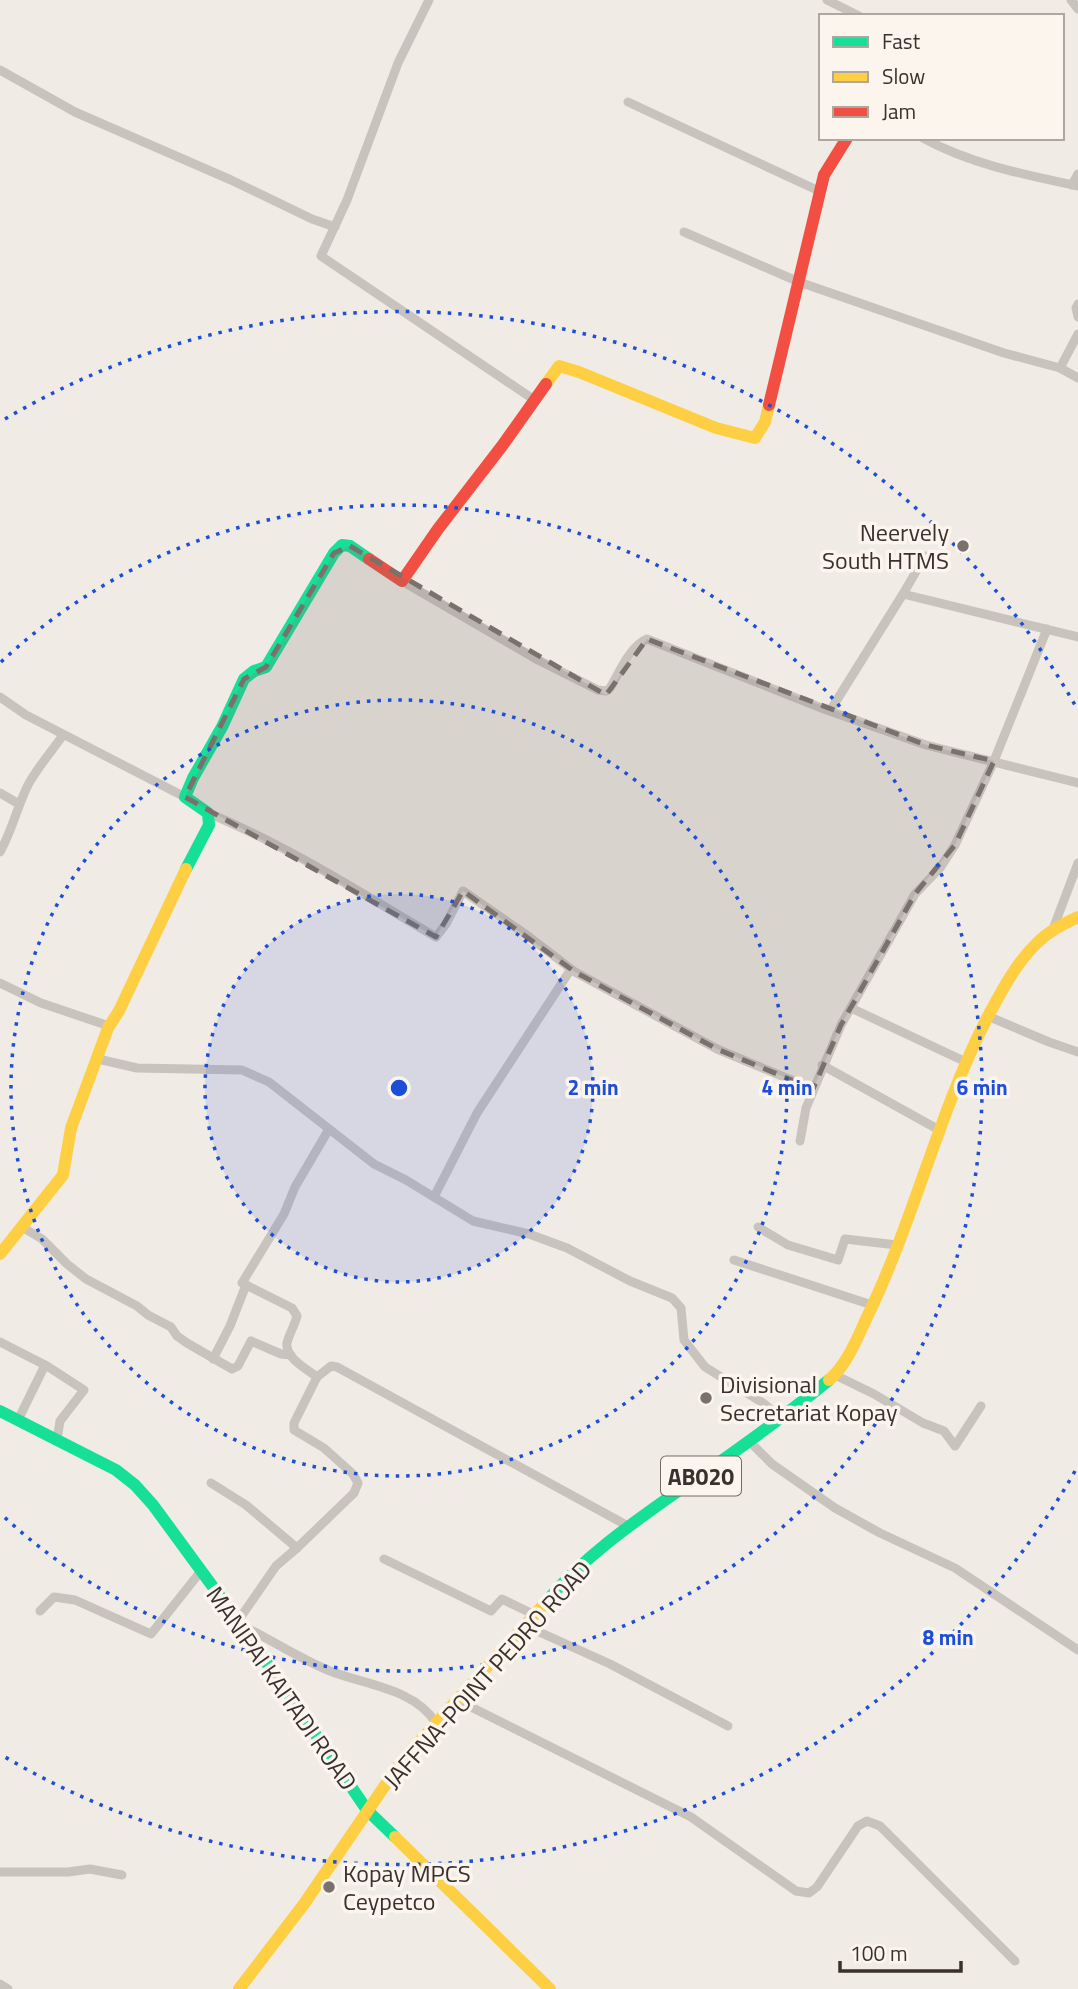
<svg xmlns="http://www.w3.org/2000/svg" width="1078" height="1989" viewBox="0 0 1078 1989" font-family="'Titillium Web',sans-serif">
  <rect width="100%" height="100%" fill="#f0ebe5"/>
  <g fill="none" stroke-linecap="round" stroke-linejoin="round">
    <g stroke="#c9c3be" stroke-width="9">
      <path d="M 429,0 L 398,63 L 347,200 L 321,256 L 533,399"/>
      <path d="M 827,0 L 859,16"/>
      <path d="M 1071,0 L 1078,9"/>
      <path d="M 0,70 L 75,112 L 231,180 L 312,219 L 335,227"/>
      <path d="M 628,102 L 819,191"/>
      <path d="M 923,138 C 970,164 1026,175 1078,186"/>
      <path d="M 1072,185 L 1078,174"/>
      <path d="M 684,232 L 799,282 L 1004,353 L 1060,368 L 1078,378"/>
      <path d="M 1078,304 L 1076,308 L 1078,317"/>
      <path d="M 1060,368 L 1078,334"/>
      <path d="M 925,556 L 903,594 L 1078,637"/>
      <path d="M 402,581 L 538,660 L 598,690 L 606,691 L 610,688 C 619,673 630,646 647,639 L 824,709 L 926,745 L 1078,783"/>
      <path d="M 0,697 L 26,715 L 185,797"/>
      <path d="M 830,711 L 903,594"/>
      <path d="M 0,793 L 19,804"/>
      <path d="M 208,813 C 288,846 361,893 436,937 L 446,924 L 463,891 L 528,936 L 575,972 L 717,1049 L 813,1089"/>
      <path d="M 0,852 C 12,831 17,807 28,785 C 37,768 52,751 63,735"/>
      <path d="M 1053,929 L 1078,863"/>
      <path d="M 0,983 L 41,1003 L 109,1026"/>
      <path d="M 851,1008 L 966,1062"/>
      <path d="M 990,1017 L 1049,1042 L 1078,1052"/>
      <path d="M 98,1059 L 137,1068 L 242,1070 L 269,1082 L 374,1164 L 406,1180 L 473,1221 L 529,1234 L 567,1248 L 630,1281 L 672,1298 L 681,1308 L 684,1340 L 705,1367 L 763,1403 L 782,1419"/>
      <path d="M 822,1065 L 941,1131"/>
      <path d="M 800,1141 L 806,1108 L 841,1025 L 915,894 L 940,868 L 955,845 L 994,761 L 1047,629"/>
      <path d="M 434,1197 L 477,1113 L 571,969"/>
      <path d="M 22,1227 L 42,1239 L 67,1264 L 86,1279 L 137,1306 L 148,1315 L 171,1327 L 177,1336 L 187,1343 L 232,1369 L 238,1366 L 251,1341 L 281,1354 L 291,1355"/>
      <path d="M 758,1227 L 788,1245 L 838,1260 L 845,1239 L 897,1245"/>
      <path d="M 734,1260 L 872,1305"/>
      <path d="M 0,1342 L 47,1366 L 84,1390 L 60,1421 L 57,1440"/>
      <path d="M 213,1359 L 230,1326 L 246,1285"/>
      <path d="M 835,1375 L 874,1394 L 923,1423 L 944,1431 L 955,1446 L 981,1406"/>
      <path d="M 317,1377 C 307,1369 285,1358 287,1343 C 289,1334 295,1325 297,1316 L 292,1308 L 242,1283 L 284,1214 L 295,1187 L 329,1129"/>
      <path d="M 18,1420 L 45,1365"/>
      <path d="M 750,1442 L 772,1464 L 835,1508 L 880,1533 L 955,1568 L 1078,1650"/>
      <path d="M 211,1483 L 246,1505 L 297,1548"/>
      <path d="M 384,1559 L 491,1611 L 502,1599 L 535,1615"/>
      <path d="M 40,1611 L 54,1597 L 75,1600 L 151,1634 L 201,1571"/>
      <path d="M 238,1621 L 276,1566 L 297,1548 L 354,1493 L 358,1483 L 353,1474 L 324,1448 L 294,1430 L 294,1423 L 317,1377 L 331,1366 L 337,1367 L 628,1526"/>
      <path d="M 243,1626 C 272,1640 300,1659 330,1671 C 365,1685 414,1688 436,1723"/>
      <path d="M 526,1626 L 610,1664 L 728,1726"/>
      <path d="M 457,1700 L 691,1817 L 796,1891 L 809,1893 L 817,1887 L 858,1826 L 867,1821 L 880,1826 L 1015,1961"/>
      <path d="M 0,1872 L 68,1872 L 90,1869 L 122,1875"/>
      <path d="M 0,1984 L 8,1989"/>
    </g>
    <g stroke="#16e098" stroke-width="12">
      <path d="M 186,869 L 209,825 L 208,813 L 185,797 L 193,778 L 222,727 L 244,679 L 254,671 L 266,667 L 334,553 L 342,545 L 350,546 L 369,559"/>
      <path d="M 0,1411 L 116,1470 L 135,1485 L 153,1505 L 238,1621 L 367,1810 L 395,1837"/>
      <path d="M 546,1602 C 587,1553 640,1518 691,1482 C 739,1449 785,1416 829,1380"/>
    </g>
    <g stroke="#ffcf43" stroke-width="12">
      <path d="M 546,384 L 559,366 L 579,372 L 716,428 L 755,438 L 765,422 L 769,405"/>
      <path d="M 0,1254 L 63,1175 L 71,1128 L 108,1028 L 119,1011 L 186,869"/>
      <path d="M 829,1380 C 849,1363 859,1333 870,1311 C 915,1216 939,1112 987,1018 C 1001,992 1016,963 1037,943 C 1049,931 1063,924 1078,917"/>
      <path d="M 395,1837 L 550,1989"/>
      <path d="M 239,1989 L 304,1904 L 401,1762 L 546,1602"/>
    </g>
    <g stroke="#f24e42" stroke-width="12">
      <path d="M 769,405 L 824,175 L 847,138"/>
      <path d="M 369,559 L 402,581 L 438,529 L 502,446 L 546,384"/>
    </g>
  </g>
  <path fill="#7a716c" fill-opacity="0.2" stroke="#7a716c" stroke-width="5" stroke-dasharray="14 9" stroke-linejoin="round" d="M 350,546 L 606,695 L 647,639 L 926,745 L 994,761 L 955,845 L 915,894 L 841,1025 L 813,1089 L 717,1049 L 575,972 L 463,891 L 436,937 L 185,797 L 244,679 L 266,667 L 334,553 Z"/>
  <circle cx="399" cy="1088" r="194" fill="#1d4ed8" fill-opacity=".12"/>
  <g fill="none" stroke="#1d4ed8" stroke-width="3.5" stroke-dasharray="3.5 7">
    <circle cx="399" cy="1088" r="194"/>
    <circle cx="399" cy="1088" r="388"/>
    <path d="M1 662A583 583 0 1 1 1 1514"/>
    <path d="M1075 1471A777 777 0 0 1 5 1757M5 419A777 777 0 0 1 1075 705"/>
  </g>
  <g fill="#7a716c" stroke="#fbf5ee" stroke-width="2.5">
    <circle cx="963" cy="546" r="7"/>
    <circle cx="706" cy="1398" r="7"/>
    <circle cx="329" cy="1887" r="7"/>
  </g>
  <g text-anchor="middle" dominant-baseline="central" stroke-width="7" stroke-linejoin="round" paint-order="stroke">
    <rect fill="#fbf5ee" stroke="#756b66" stroke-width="2" x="661" y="1456.5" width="80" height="39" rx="5"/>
    <g font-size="23" font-weight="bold" fill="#3b302b">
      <text x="701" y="1476">AB020</text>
    </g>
    <g font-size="24" fill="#3b302b" stroke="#fbf5ee" text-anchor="start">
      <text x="949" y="532" text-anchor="end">Neervely<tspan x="949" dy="28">South HTMS</tspan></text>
      <text x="720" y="1384">Divisional<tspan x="720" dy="28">Secretariat Kopay</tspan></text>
      <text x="343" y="1873">Kopay MPCS<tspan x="343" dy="28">Ceypetco</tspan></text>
    </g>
    <g font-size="24" fill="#3b302b" stroke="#fbf5ee">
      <text transform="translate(487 1674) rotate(-48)">JAFFNA-POINT PEDRO ROAD</text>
      <text transform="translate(282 1688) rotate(55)">MANIPAI KAITADI ROAD</text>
    </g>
  </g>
  <circle cx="399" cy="1088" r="10" fill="#1d4ed8" stroke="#fbf5ee" stroke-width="3.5"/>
  <g font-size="21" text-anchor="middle" font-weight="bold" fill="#1d4ed8" stroke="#fbf5ee" stroke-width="7" stroke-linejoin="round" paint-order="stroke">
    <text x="593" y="1095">2 min</text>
    <text x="787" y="1095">4 min</text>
    <text x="982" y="1095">6 min</text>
    <text x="948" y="1645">8 min</text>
  </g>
  <rect x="819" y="14" width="245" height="126" fill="#fbf5ee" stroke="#aea6a0" stroke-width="2"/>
  <rect x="833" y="37" width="35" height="10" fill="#16e098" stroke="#aea6a0" stroke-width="2"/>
  <text x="882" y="49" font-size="21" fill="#3b302b">Fast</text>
  <rect x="833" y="72" width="35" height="10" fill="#ffcf43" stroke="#aea6a0" stroke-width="2"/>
  <text x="882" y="84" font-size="21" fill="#3b302b">Slow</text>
  <rect x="833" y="107" width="35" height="10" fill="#f24e42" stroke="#aea6a0" stroke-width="2"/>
  <text x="882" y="119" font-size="21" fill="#3b302b">Jam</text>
  <path d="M840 1961v10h121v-10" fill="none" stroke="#3b302b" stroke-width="3.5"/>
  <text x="850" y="1961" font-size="21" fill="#3b302b" stroke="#fbf5ee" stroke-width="5" paint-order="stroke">100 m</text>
</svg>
